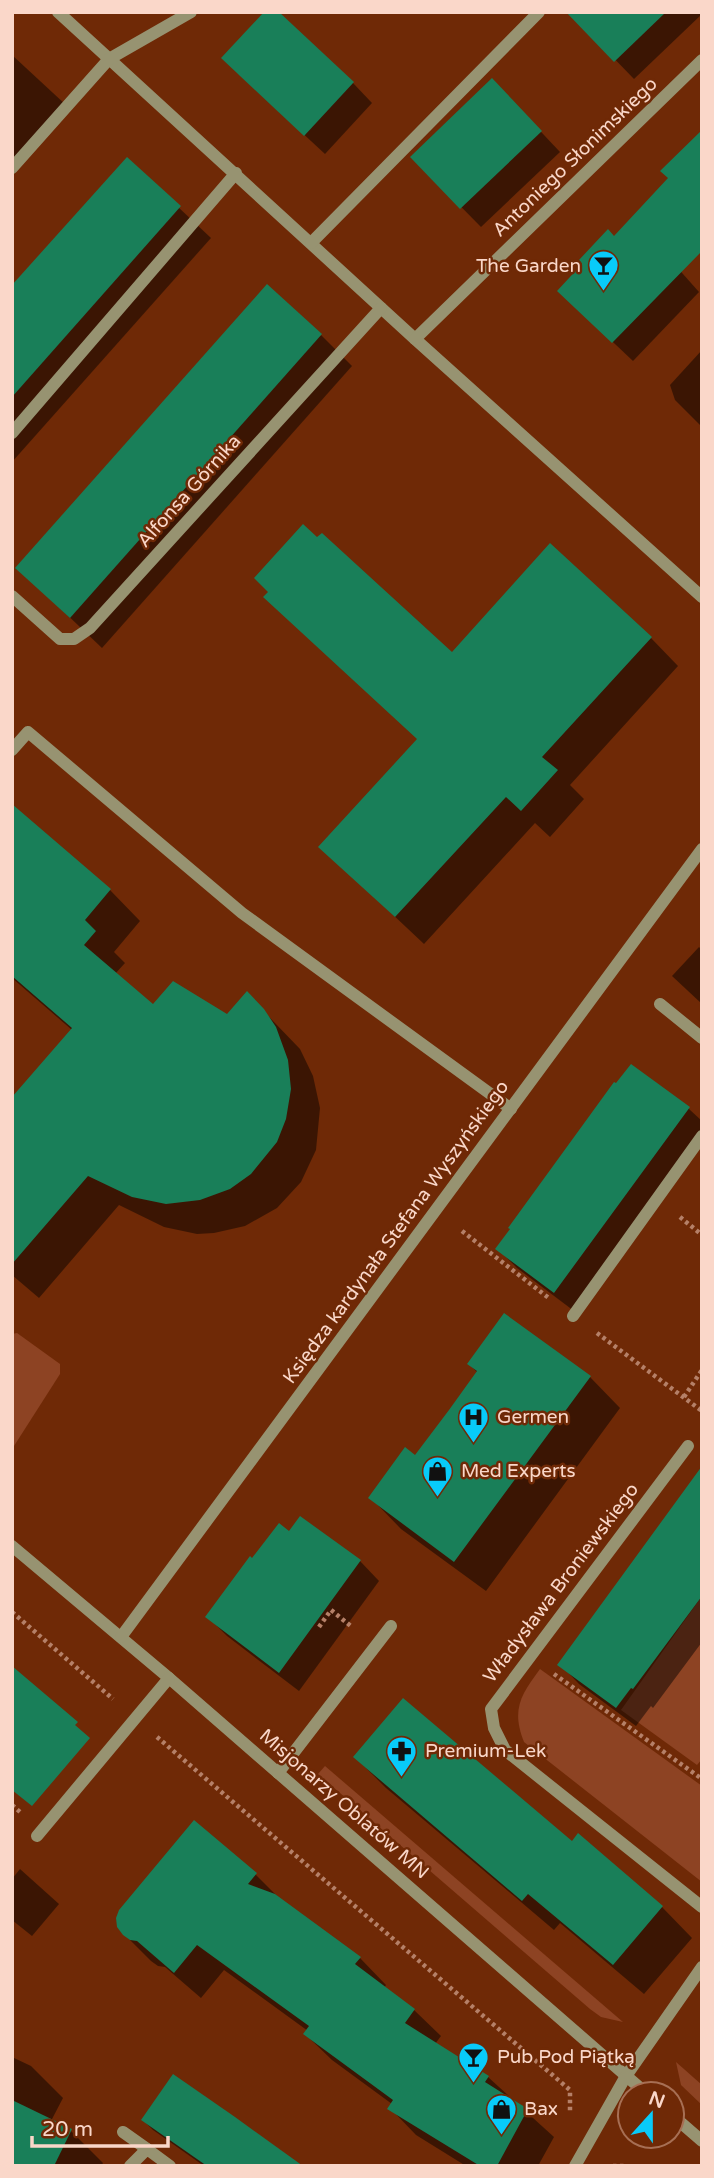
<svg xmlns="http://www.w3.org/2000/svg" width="714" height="2178" viewBox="0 0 714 2178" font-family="'Varela Round',sans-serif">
  <rect width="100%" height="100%" fill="#6f2906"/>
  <g fill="#8d4323">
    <path d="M 17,1333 L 60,1364 L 60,1374 L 14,1446 L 12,1445 L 12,1334 Z"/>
    <path d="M 702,1596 L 702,1759 L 697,1765 L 621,1710 Z"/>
    <path d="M 540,1669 L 702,1786 L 702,1882 L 524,1742 C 511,1709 521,1695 540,1669 Z"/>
    <path d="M 325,1766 L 623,2022 L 601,2017 L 590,2009 L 318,1774 Z"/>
    <path d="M 676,2062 L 702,2085 L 702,2105 L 681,2085 Z"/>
  </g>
  <g fill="#0007">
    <path d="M 569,12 L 702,12 L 702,14 L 634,79 Z"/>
    <path d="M 12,55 L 66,105 L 12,165 Z"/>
    <path d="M 243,78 L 353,83 L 372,103 L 325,154 Z"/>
    <path d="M 511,100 L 560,152 L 481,227 L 412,157 Z"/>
    <path d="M 127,159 L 211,238 L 12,462 L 12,288 Z"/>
    <path d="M 614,238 L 651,238 L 699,292 L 633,361 L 579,310 Z"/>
    <path d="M 321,335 L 352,366 L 102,648 L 18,568 Z"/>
    <path d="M 702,350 L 702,427 L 675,400 L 670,385 Z"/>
    <path d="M 651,638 L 678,666 L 570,785 L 584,799 L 550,837 L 535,823 L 424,944 L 321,847 L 418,740 L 452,655 Z"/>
    <path d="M 12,806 L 110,890 L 140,921 L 114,952 L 125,963 L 115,974 L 153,1006 L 227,1016 L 247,994 L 300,1049 L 313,1076 L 320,1108 L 316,1150 L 301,1182 L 277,1208 L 245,1226 L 214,1233 L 197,1234 L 164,1227 L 119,1205 L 39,1298 L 12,1275 L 12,1100 L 72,1030 L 12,978 Z"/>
    <path d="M 699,947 L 702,950 L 702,1004 L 672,976 Z"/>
    <path d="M 632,1066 L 689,1109 L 702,1121 L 702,1137 L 574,1311 L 517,1268 L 498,1249 Z"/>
    <path d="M 469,1364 L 590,1377 L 620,1408 L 486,1591 L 401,1529 L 371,1498 L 416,1458 L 478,1373 Z"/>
    <path d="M 702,1487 L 702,1642 L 653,1708 L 651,1706 L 636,1726 L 579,1684 L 560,1664 Z"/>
    <path d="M 289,1533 L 360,1561 L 379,1581 L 299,1691 L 227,1636 L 208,1617 L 253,1560 Z"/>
    <path d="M 355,1757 L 572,1844 L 662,1907 L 692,1938 L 644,1994 L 560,1923 L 554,1930 L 386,1788 Z"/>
    <path d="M 20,1869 L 59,1904 L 32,1936 L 12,1920 L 12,1879 Z"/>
    <path d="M 255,1874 L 282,1901 L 360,1958 L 386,1985 L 384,1988 L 414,2010 L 441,2036 L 435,2044 L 488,2077 L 554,2137 L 538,2166 L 466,2166 L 416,2135 L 390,2108 L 392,2104 L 332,2060 L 305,2034 L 308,2031 L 224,1970 L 201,1998 L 165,1967 L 158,1966 L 151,1961 L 124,1934 Z"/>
    <path d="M 12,2057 L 31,2066 L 63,2098 L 51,2121 L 71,2131 L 103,2163 L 101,2166 L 12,2166 Z"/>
    <path d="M 143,2120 L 302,2166 L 204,2166 L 153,2130 Z"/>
  </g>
  <g fill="#197f59">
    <path d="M 264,12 L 279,12 L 354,82 L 304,136 L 221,58 Z"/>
    <path d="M 566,12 L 666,12 L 614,62 Z"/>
    <path d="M 492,78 L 542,131 L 460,209 L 410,157 Z"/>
    <path d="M 702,130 L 702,251 L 612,343 L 557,291 L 582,264 L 579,260 L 608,229 L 614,236 L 668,178 L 660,171 Z"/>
    <path d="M 127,157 L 181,206 L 12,397 L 12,285 Z"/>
    <path d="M 267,284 L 322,334 L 70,618 L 15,568 Z"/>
    <path d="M 303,524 L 317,537 L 322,533 L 452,652 L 550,543 L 652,637 L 542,757 L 558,770 L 521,811 L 506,797 L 395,917 L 318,847 L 417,739 L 263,597 L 268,592 L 254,578 Z"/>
    <path d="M 12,804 L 111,889 L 85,920 L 96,931 L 84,945 L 153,1004 L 173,981 L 227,1014 L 247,991 L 264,1009 L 276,1027 L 288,1060 L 291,1089 L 286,1119 L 277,1142 L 251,1174 L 230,1189 L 200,1200 L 166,1204 L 132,1197 L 88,1176 L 12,1264 L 12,1097 L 72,1028 L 12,976 Z"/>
    <path d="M 631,1064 L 690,1107 L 554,1293 L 495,1249 L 510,1229 L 508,1228 L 614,1082 L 616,1083 Z"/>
    <path d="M 504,1313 L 591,1376 L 454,1562 L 368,1498 L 405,1447 L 415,1455 L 449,1410 L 477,1371 L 467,1364 Z"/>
    <path d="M 702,1466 L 702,1596 L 633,1689 L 631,1688 L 616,1708 L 557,1665 Z"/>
    <path d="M 300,1516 L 361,1560 L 279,1673 L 205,1617 L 250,1556 L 252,1558 L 279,1523 L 289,1531 Z"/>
    <path d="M 12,1666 L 78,1722 L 75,1725 L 90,1738 L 32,1806 L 12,1790 Z"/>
    <path d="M 403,1698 L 572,1841 L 578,1833 L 663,1906 L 613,1965 L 528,1894 L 522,1901 L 353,1757 Z"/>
    <path d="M 194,1820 L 257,1873 L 248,1884 L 275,1894 L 361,1957 L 355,1964 L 415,2009 L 405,2023 L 489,2076 L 485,2082 L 528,2109 L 497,2166 L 480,2166 L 387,2109 L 393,2100 L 303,2034 L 309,2026 L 197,1945 L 174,1973 L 137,1941 L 130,1940 L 123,1935 L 117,1927 L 116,1918 L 119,1910 Z"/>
    <path d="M 173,2074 L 235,2117 L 303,2166 L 207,2166 L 141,2120 Z"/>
    <path d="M 12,2100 L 72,2129 L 54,2166 L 12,2166 Z"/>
  </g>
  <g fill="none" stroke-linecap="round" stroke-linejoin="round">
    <g stroke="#b58068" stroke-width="4.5" stroke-dasharray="3.5 3.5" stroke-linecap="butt">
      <path d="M 680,1217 L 702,1235"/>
      <path d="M 462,1231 L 550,1299"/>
      <path d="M 597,1333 L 702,1411"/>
      <path d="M 684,1397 L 702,1370"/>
      <path d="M 12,1612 L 113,1699"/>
      <path d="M 319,1627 L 331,1610 L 352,1627"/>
      <path d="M 554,1674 L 702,1779"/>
      <path d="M 157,1737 L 570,2090 L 570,2111"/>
      <path d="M 12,1805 L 20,1812"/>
      <path d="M 613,2166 L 626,2166"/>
    </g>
    <g stroke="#979371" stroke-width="12">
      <path d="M 58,12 L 415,339 L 702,597"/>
      <path d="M 12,168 L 109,59 L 191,12"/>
      <path d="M 311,243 L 539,12"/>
      <path d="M 415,339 L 702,60"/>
      <path d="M 12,433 L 236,173"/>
      <path d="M 12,596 L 60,639 L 74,639 L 90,628 L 381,308"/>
      <path d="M 12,750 L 28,732 L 242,913 L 511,1109"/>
      <path d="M 660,1004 L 702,1038"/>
      <path d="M 573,1316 L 702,1136"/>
      <path d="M 688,1446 L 491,1709 L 494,1728 L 505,1750 L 702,1907"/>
      <path d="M 12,1546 L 169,1678 L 647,2094"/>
      <path d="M 121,1637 L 702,849"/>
      <path d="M 278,1773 L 391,1626"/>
      <path d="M 37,1836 L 169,1678"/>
      <path d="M 672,2115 L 702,2141"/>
      <path d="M 123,2132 L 147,2149"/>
      <path d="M 130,2166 L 147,2149 L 170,2166"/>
      <path d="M 575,2166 L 626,2076 L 702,1967"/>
    </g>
  </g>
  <defs>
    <symbol id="bar-pin" viewBox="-11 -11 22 30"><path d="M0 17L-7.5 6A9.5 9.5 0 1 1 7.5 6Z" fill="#08cbf9" stroke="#6f2906"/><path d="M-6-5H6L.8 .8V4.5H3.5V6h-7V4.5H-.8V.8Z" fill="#111"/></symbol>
    <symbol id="hospital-pin" viewBox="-11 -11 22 30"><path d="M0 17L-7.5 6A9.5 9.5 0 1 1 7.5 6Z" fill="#08cbf9" stroke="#6f2906"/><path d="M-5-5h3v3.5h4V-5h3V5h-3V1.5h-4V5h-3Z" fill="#111"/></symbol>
    <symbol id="shop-pin" viewBox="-11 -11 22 30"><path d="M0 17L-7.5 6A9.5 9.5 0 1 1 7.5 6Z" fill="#08cbf9" stroke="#6f2906"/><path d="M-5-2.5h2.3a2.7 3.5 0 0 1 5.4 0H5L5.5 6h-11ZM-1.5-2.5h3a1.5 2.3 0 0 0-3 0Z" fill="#111"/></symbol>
    <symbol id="pharmacy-pin" viewBox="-11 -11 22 30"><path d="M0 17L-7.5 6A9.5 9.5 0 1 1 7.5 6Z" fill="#08cbf9" stroke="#6f2906"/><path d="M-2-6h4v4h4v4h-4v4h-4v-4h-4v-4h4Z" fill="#111"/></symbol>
  </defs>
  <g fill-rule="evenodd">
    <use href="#bar-pin" x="586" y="248" width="35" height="47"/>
    <use href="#hospital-pin" x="456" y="1400" width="35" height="47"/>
    <use href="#shop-pin" x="420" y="1454" width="35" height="47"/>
    <use href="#pharmacy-pin" x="384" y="1734" width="35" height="47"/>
    <use href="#bar-pin" x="456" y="2040" width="35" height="47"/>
    <use href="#shop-pin" x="484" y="2092" width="35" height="47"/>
  </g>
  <g text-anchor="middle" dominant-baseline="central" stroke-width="5" stroke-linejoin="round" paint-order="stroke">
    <g font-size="19" fill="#fad7c9" stroke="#6f2906">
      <text transform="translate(575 157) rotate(-44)">Antoniego Słonimskiego</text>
      <text transform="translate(189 491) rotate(-48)">Alfonsa Górnika</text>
      <text transform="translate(396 1232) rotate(-54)">Księdza kardynała Stefana Wyszyńskiego</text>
      <text transform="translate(561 1583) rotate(-53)">Władysława Broniewskiego</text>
      <text transform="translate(344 1804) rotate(41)">Misjonarzy Oblatów MN</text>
    </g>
    <g font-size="19" fill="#fad7c9" stroke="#6f2906" text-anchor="start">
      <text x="581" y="266" text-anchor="end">The Garden</text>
      <text x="497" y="1417">Germen</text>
      <text x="461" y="1471">Med Experts</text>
      <text x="425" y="1751">Premium-Lek</text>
      <text x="497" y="2057">Pub Pod Piątką</text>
      <text x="524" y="2109">Bax</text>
    </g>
  </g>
  <rect width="714" height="2178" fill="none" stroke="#fad7c9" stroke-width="28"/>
  <g transform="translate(651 2115) rotate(21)"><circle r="33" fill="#6f2906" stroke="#a76f54" stroke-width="2"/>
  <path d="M0-5L12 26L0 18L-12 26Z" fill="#08cbf9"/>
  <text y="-10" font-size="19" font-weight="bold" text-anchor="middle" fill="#fad7c9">N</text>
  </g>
  <path d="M32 2136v10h136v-10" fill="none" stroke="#fad7c9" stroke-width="3.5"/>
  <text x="42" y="2136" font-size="21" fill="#fad7c9" stroke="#6f2906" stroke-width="5" paint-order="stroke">20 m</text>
</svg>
